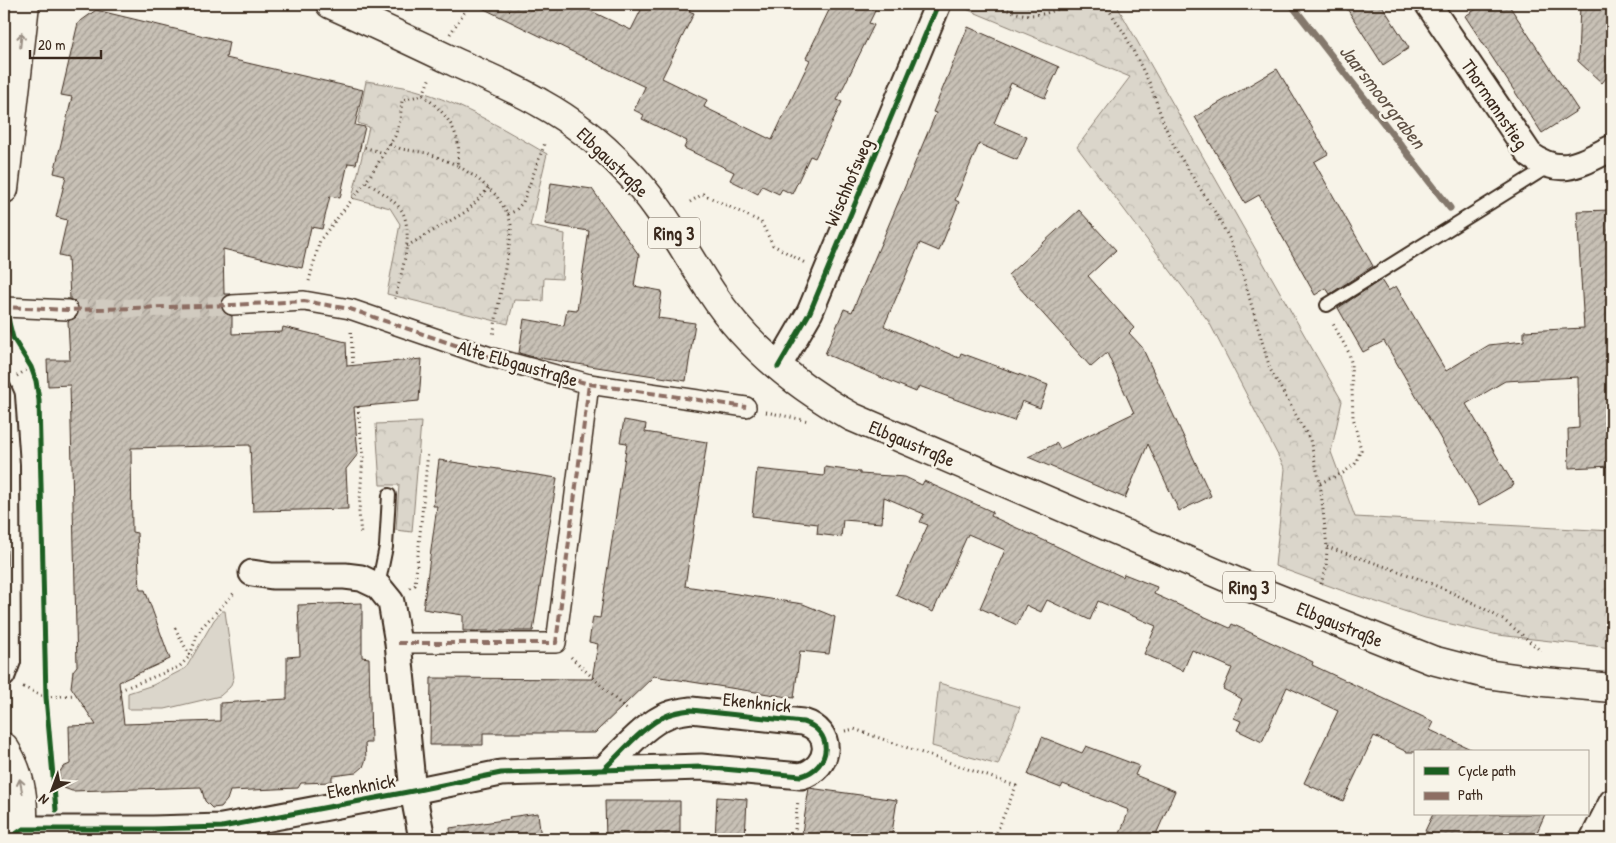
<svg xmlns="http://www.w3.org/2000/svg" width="1616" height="843" viewBox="0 0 1616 843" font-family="'Patrick Hand',sans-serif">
  <defs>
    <pattern id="park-crowns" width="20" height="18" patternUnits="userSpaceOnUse" patternTransform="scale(1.25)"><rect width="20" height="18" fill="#dbd6cb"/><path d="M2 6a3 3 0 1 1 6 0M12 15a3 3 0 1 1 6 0" fill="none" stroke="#bdb8ae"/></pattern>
    <pattern id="building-hatch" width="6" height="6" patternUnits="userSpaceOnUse" patternTransform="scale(1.25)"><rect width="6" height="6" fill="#c8c1b6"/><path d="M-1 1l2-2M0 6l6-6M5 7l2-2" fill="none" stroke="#a49d93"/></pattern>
  </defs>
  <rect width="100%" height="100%" fill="#f7f3e8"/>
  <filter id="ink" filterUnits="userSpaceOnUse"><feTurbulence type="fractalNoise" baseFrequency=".02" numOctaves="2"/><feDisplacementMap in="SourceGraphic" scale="10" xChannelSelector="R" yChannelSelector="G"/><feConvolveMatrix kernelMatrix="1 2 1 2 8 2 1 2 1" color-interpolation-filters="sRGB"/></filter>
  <g filter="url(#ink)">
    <path fill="#dbd6cb" stroke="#8b8074" d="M 222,611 L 225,611 L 234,677 L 230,687 L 220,696 L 165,709 L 128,709 L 128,693 L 153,685 L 186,668 L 214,620 Z"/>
    <g fill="url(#park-crowns)" stroke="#8b8074">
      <path d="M 960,4 L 1116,4 L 1342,401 L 1331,452 L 1355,517 L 1612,531 L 1612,648 L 1498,635 L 1425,618 L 1346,592 L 1275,566 L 1285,469 L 1209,322 L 1077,147 L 1130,77 L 959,6 Z"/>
      <path d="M 366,81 C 379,83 392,85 404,87 C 455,99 502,128 547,154 L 530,226 L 565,234 L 562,279 L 544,278 L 543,301 L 514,300 L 508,324 L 387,294 L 400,224 L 390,208 L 352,198 L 369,127 L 358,123 Z"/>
      <path d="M 421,422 L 412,532 L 396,530 L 399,485 L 380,485 L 376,424 Z"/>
      <path d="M 939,683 L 1020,707 L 998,765 L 932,746 Z"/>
    </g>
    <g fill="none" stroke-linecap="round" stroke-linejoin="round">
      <path stroke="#84786c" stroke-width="7" d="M 1291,4 L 1450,208"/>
    </g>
    <g fill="url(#building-hatch)" stroke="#3b2a1e">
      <path d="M 474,4 L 576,4 L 631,30 L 644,4 L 693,4 L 689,11 L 694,13 L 662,78 L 707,100 L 704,107 L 772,140 L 810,60 L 806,58 L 832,4 L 859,4 L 875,11 L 869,23 L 874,25 L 837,100 L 842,102 L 815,158 L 810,156 L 792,194 L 782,189 L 779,194 L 762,186 L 758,194 L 730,180 L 734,172 L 684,148 L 687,141 L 642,119 L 644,115 L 634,110 L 645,87 Z"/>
      <path d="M 1344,4 L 1381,4 L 1409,48 L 1383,65 Z"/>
      <path d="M 1485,4 L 1508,4 L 1578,110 L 1542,133 L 1465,16 Z"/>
      <path d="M 1580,4 L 1612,4 L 1612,71 L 1602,83 L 1578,61 Z"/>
      <path d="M 96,10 L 229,42 L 226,58 L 363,90 L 355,125 L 365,127 L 356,164 L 348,163 L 340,198 L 330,196 L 322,229 L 311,227 L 302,268 L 223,249 L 224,294 L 231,294 L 222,300 L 221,306 L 223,312 L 232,316 L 232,334 L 282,332 L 283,327 L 346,342 L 347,366 L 422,359 L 419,401 L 354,407 L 358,454 L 346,469 L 348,509 L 253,511 L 250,445 L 131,448 L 132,532 L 137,533 L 140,590 L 145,590 L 170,659 L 119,682 L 124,724 L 220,721 L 220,703 L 287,699 L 287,657 L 300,656 L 298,605 L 362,603 L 362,657 L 369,658 L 371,743 L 365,743 L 366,759 L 363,767 L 356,773 L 332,776 L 332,782 L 301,783 L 298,788 L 230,791 L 227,800 L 221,807 L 212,808 L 205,801 L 201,787 L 72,791 L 64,788 L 59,781 L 59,773 L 63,767 L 70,764 L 69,726 L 96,725 L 71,687 L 73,671 L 77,666 L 70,385 L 48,386 L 47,360 L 70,360 L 68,321 L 77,316 L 79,311 L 78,305 L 74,301 L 67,299 L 70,299 L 68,257 L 59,255 L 67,220 L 56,217 L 66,176 L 54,173 L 72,97 L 61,95 L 78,23 Z"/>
      <path d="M 968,27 L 1059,67 L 1045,98 L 1011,83 L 994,123 L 1027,137 L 1017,160 L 979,144 L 955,200 L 959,202 L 939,251 L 920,243 L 884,326 L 959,358 L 961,353 L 1048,385 L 1040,408 L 1022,401 L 1014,421 L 919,386 L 916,392 L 825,354 L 844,309 L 852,312 L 936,113 L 933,112 Z"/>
      <path d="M 1277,69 L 1328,154 L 1314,162 L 1373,266 L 1330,294 L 1326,288 L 1315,295 L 1259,195 L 1245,203 L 1195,117 Z"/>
      <path d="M 551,183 L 592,189 L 639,255 L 634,286 L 662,291 L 658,318 L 695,323 L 686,381 L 533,357 L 519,353 L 524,319 L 564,326 L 567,309 L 577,310 L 589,231 L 545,224 Z"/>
      <path d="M 1079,210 L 1116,250 L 1088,276 L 1134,328 L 1129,333 L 1142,347 L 1211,496 L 1179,511 L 1148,444 L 1125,498 L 1028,457 L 1057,443 L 1060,449 L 1134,413 L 1107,353 L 1091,367 L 1008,275 Z"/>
      <path d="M 1612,210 L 1612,466 L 1569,468 L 1568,429 L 1579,428 L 1578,377 L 1505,381 L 1466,404 L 1514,485 L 1479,505 L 1384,341 L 1363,352 L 1338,308 L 1381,280 L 1388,291 L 1396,286 L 1446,371 L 1489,345 L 1524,341 L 1524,331 L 1584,328 L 1577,211 Z"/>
      <path d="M 624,420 L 646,424 L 645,432 L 707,442 L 685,586 L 803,604 L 835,617 L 829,654 L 800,651 L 794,698 L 654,676 L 595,733 L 483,733 L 483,745 L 430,745 L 431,678 L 592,679 L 598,644 L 589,642 L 593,617 L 600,618 L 627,443 L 620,442 Z"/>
      <path d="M 439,460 L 557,478 L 533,631 L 463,631 L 463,615 L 423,609 L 437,506 L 433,506 Z"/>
      <path d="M 825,467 L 860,472 L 860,474 L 905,477 L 922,485 L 924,481 L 993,512 L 991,516 L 1123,577 L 1124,574 L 1157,587 L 1154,594 L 1230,628 L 1232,624 L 1313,662 L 1312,665 L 1434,722 L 1430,730 L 1477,752 L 1407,752 L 1374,736 L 1343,801 L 1304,783 L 1338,711 L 1287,687 L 1262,742 L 1237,730 L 1241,721 L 1234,718 L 1242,699 L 1223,689 L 1232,668 L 1192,650 L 1183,671 L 1144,654 L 1156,626 L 1098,601 L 1090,620 L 1047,600 L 1041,612 L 1026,605 L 1017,625 L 980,608 L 1005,550 L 968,534 L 933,612 L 896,595 L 928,525 L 920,522 L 924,514 L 884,497 L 882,523 L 843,520 L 841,537 L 817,534 L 818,524 L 752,516 L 757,469 L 824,476 Z"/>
      <path d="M 1042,737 L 1082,753 L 1086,746 L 1139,766 L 1135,775 L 1175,791 L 1154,839 L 1118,839 L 1129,810 L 1063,784 L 1061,788 L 1028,775 Z"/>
      <path d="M 809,788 L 897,800 L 891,839 L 801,839 Z"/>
      <path d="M 717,797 L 747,799 L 745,839 L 715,839 Z"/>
      <path d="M 605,801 L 680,801 L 680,837 L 606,839 Z"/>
      <path d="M 538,813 L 541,839 L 451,839 L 450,828 L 510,819 L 509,817 Z"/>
      <path d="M 1433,814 L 1545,814 L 1534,839 L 1443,839 L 1425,831 Z"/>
    </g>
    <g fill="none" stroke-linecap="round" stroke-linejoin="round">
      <path stroke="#d1cbc0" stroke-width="19" stroke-dasharray="19 9" stroke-linecap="butt" d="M 68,310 L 232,305"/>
      <defs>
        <g id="service">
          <path d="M 1327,305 L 1549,166"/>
          <path d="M 4,387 L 8,396 L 13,465 L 14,662 L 8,678 L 4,682"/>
          <path d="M 378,586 L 386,547 L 389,495"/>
        </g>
        <g id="pedestrian">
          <path d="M 232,305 L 304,301 L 350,309 L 490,357 L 589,384 L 746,407"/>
          <path d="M 5,307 L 68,310"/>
          <path d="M 398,643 L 556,643 L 589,384"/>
        </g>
        <g id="minor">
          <path d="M 1428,4 L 1530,155 C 1562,178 1581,163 1612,148"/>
          <path d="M 778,367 L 810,312 L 938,4"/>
          <path d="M 252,573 L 272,576 L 345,576 L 361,578 L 378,586 L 391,602 L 398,643 L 413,791 L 422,839"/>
          <path d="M 8,839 L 23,829 L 153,829 L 222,827 L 413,791 L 501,773 L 701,767 L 801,776 C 832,767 834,731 803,722 L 691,710 C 683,711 675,712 668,715 C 645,724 622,752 604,769"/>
          <path d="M 1593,839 L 1612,802"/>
        </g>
        <path id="secondary" d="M 4,747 C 23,777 25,805 22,839"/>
        <g id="primary">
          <path d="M 330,4 C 373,23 415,43 457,63 C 485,76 515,88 542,104 C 573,121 601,144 625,169 C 661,205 684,251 712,293 C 747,347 797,386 852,417 L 1244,585 L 1432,660 L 1486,674 L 1544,682 L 1612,688"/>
          <path d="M 4,189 L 25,4"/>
        </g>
      </defs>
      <use href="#service" stroke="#3b2a1e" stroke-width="16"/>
      <use href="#pedestrian" stroke="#3b2a1e" stroke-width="22"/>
      <use href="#minor" stroke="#3b2a1e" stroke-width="29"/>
      <use href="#secondary" stroke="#3b2a1e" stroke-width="31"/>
      <use href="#primary" stroke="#3b2a1e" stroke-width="31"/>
      <g stroke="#3b2a1e" stroke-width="3" stroke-dasharray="1 4" stroke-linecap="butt">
        <path d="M 994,4 C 1023,18 1040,19 1068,4"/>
        <path d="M 1105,4 L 1124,33 L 1150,84 L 1164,124 L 1176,150 L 1216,214 L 1229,238 L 1240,265 L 1270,369 L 1310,440 L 1320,483 L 1327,547 L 1326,568 L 1320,587"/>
        <path d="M 450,34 L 465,11 L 466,4"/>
        <path d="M 423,95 C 446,113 464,134 457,165 L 478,179 L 496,195 L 508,214 L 511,225 L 511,234 L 493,336"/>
        <path d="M 390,144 L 401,149 L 427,153 L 457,165"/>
        <path d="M 360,146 L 384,153"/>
        <path d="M 366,182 C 378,190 394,199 402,211 C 415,235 400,277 394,302"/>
        <path d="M 690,202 L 703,194 L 761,222 L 773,245 L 805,263"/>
        <path d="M 508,214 L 515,211 L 523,202 L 545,143"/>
        <path d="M 407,246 L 467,211 L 489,188"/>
        <path d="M 309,281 L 320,240 L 366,182 L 395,136 L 400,121 L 402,100 L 423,95 L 430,77"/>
        <path d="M 351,332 L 353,366"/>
        <path d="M 17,376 L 31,367"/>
        <path d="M 358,407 L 363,457 L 359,512 L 361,536"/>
        <path d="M 766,412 L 809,421"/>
        <path d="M 1320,483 L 1343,473 L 1355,464 L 1361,450 L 1353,417 L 1351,362 L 1349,353 L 1332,322"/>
        <path d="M 1327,547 C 1387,567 1449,586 1503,620 C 1516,629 1529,641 1541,651"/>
        <path d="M 410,588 L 415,585 L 428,452"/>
        <path d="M 175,628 L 190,656"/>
        <path d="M 571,657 L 628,711"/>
        <path d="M 23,687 L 46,697 L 76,695"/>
        <path d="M 120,690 L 179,667 L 190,656 L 197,635 L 202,627 L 236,591"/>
        <path d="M 845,731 L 854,729 L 1016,786 L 994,839"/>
        <path d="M 794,839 L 798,800"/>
      </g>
      <use href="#service" stroke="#f7f3e8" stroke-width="12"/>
      <use href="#pedestrian" stroke="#f7f3e8" stroke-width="19"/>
      <use href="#minor" stroke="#f7f3e8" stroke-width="25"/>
      <use href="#secondary" stroke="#f7f3e8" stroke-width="28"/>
      <use href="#primary" stroke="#f7f3e8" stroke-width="28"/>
      <g stroke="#8d6e63" stroke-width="4" stroke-dasharray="8 4" stroke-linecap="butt">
        <path d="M 5,311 L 5,307 L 68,310 L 232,305 L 304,301 L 350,309 L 490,357 L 589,384 L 746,407"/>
        <path d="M 398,643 L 556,643 L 589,384"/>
      </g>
      <defs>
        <g id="cycleway">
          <path d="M 5,307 L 13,338 L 31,367 L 36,381 L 39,400 L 46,697 L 56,810"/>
          <path d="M 778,367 L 810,312 L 938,4"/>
          <path d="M 8,839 L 23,829 L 153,829 L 222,827 L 413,791 L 501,773 L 701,767 L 801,776 C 832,767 834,731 803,722 L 691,710 C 683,711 675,712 668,715 C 645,724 622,752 604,769"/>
        </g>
      </defs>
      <use href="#cycleway" stroke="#f7f3e8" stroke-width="8"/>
      <use href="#cycleway" stroke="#1b5e20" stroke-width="5"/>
    </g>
    <defs><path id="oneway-shaft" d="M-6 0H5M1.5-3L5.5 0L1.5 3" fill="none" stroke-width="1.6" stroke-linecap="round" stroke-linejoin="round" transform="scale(1.25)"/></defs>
    <g stroke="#998e83">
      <use href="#oneway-shaft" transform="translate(21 40) rotate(-84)"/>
      <use href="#oneway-shaft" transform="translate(21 786) rotate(-101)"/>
    </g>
  </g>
  <g text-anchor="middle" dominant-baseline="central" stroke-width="5" stroke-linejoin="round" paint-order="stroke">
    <g fill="#f7f3e8" stroke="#73665b" stroke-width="1">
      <rect x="648" y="217.5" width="52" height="31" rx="4"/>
      <rect x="1223" y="571.5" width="52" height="31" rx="4"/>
    </g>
    <g font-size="18" font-weight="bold" fill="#3b2a1e">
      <text x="674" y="233">Ring 3</text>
      <text x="1249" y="587">Ring 3</text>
    </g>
    <g font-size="19" fill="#3b2a1e" stroke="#f7f3e8">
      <text transform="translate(1495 104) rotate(56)">Thormannstieg</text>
      <text transform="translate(613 162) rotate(44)">Elbgaustraße</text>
      <text transform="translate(848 182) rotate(-67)">Wischhofsweg</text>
      <text transform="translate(518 363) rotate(16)">Alte Elbgaustraße</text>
      <text transform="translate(912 443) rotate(23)">Elbgaustraße</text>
      <text transform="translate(1340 624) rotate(22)">Elbgaustraße</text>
      <text transform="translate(757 702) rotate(6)">Ekenknick</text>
      <text transform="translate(361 786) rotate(-10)">Ekenknick</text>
    </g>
    <g font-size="20" font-style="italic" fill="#5f5145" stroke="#f7f3e8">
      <text transform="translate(1383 96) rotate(52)">Jaarsmoorgraben</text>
    </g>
  </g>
  <rect width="1616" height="843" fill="none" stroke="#f7f3e8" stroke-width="20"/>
  <rect x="10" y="10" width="1596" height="823" fill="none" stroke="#3b2a1e" stroke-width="2" filter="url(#ink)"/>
  <rect x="1414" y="750" width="175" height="65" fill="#f7f3e8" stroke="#aca397"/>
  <rect x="1424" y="767" width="25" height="8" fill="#1b5e20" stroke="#aca397"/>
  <text x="1458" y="776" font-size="15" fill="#3b2a1e">Cycle path</text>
  <rect x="1424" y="792" width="25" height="8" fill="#8d6e63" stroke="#aca397"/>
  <text x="1458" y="800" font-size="15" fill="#3b2a1e">Path</text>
  <g transform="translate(52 790) rotate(222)" stroke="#f7f3e8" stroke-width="4" paint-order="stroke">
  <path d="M0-4L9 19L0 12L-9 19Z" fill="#3b2a1e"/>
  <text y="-8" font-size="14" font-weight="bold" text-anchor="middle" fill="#3b2a1e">N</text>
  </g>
  <path d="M30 50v8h71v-8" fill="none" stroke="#3b2a1e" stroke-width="2.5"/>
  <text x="38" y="50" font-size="15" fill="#3b2a1e" stroke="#f7f3e8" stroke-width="4" paint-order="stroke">20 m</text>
</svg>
